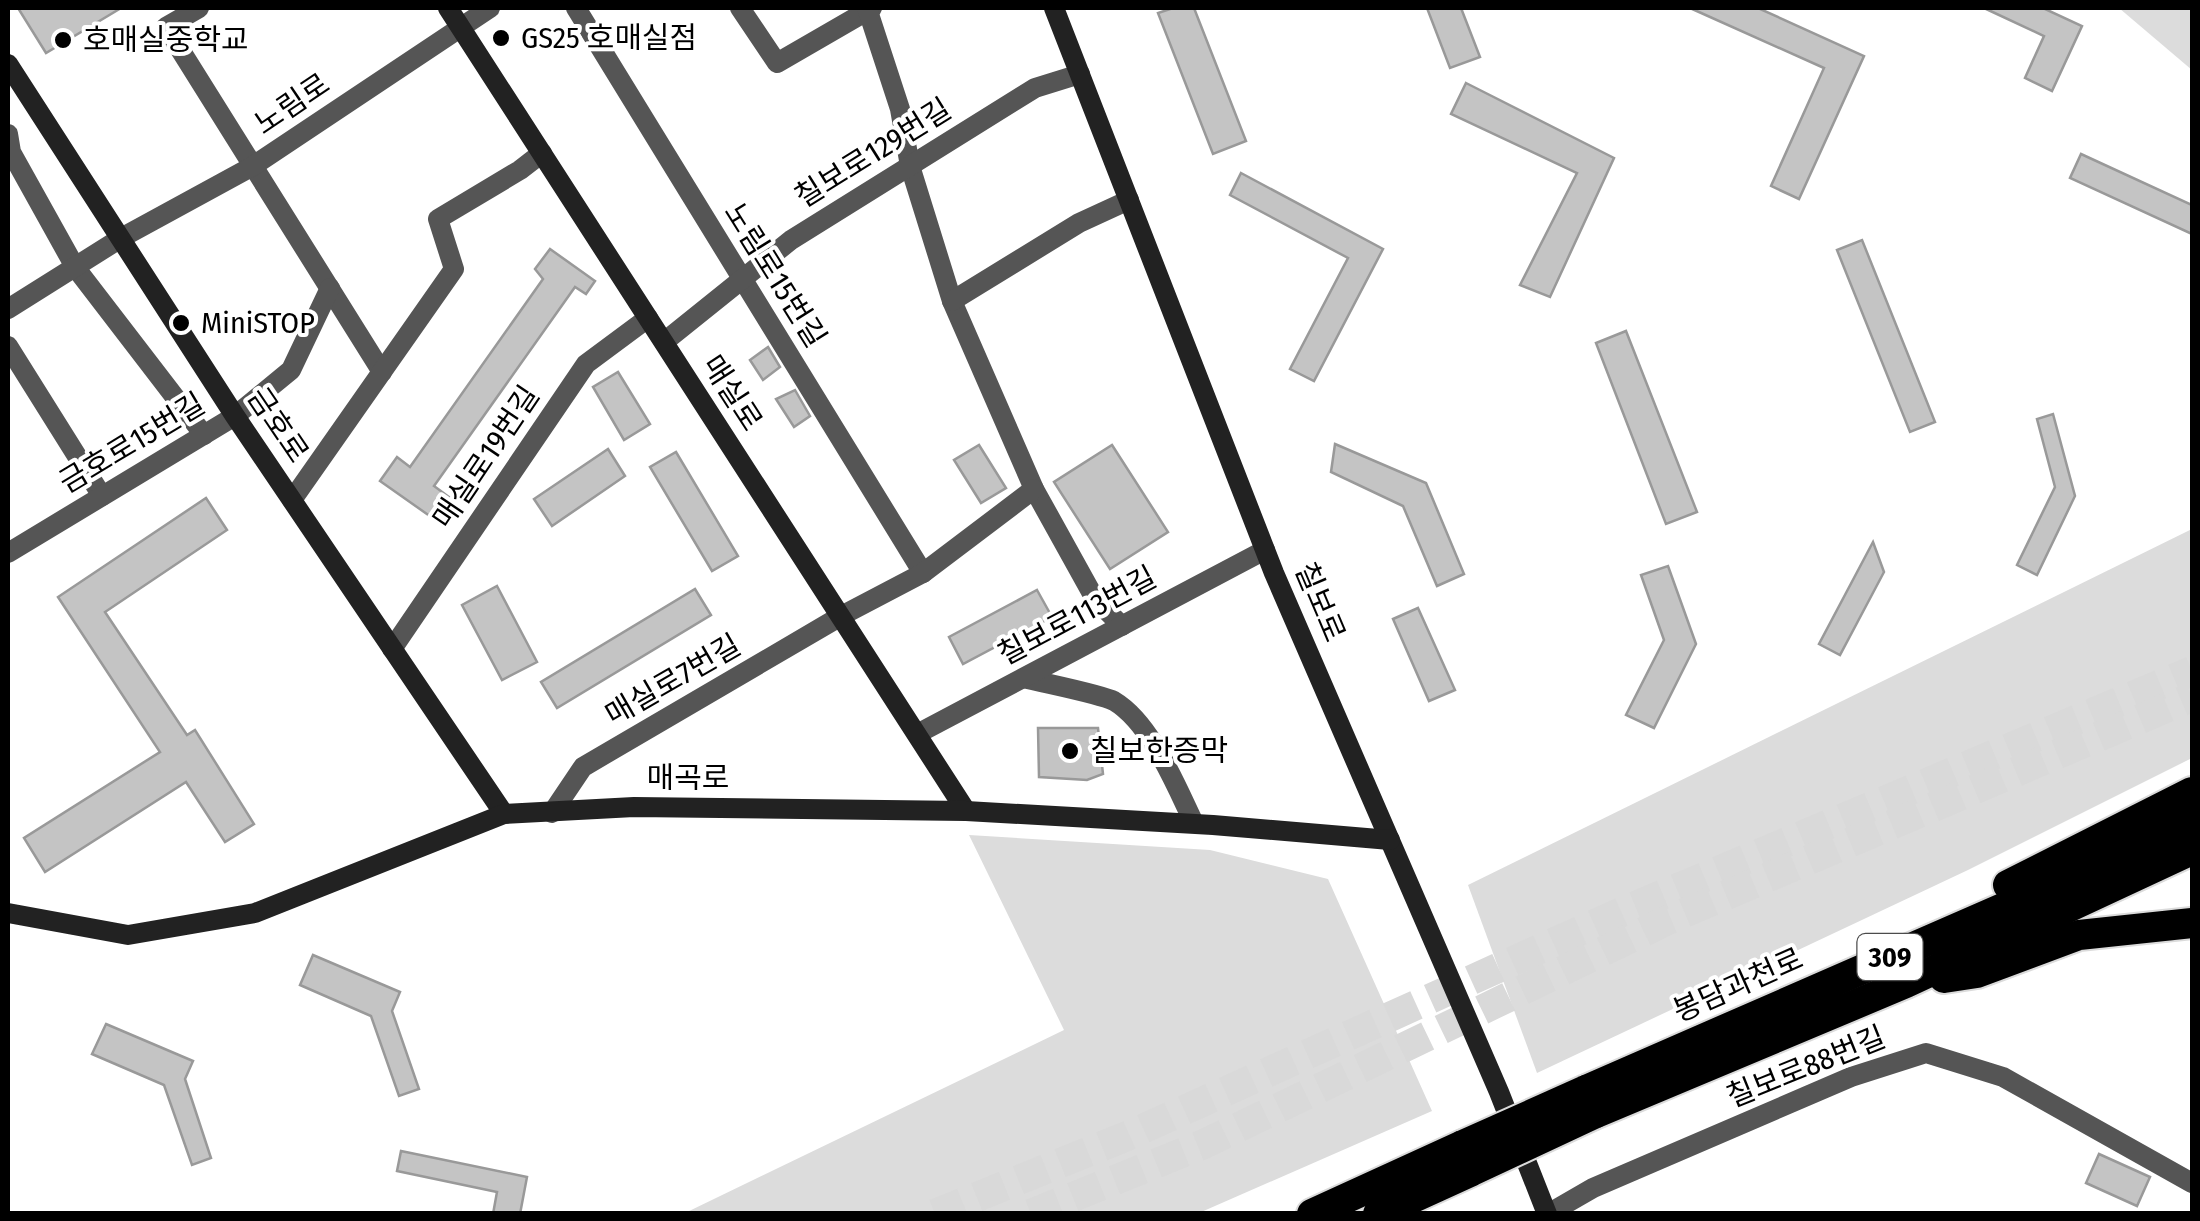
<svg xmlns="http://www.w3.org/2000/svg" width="2200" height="1221" viewBox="0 0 2200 1221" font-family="'Fira Sans Condensed','Noto Sans KR',sans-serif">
  <rect width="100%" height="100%" fill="#fff"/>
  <g fill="#dcdcdc">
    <path d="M 2119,8 L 2192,8 L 2192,70 Z"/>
    <path d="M 2192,529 L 2192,758 L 1968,870 L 1537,1073 L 1468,885 Z"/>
    <path d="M 969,835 L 1210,850 L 1328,879 L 1432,1111 L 1199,1213 L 685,1213 L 1064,1030 Z"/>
  </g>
  <g fill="#c4c4c4" stroke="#999" stroke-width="2.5">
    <path d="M 18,8 L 121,8 L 46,53 Z"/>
    <path d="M 1173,8 L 1194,8 L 1246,141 L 1213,154 L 1158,13 Z"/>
    <path d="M 1427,8 L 1461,8 L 1480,57 L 1450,68 Z"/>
    <path d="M 1690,8 L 1758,8 L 1864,56 L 1799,199 L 1771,186 L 1824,68 Z"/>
    <path d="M 1984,8 L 2043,8 L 2082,26 L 2052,91 L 2025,78 L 2044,36 Z"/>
    <path d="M 1466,83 L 1614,158 L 1550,297 L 1520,285 L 1577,173 L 1451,114 Z"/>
    <path d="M 2081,154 L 2192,205 L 2192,234 L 2070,178 Z"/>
    <path d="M 1241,173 L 1383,249 L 1314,381 L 1290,369 L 1348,258 L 1230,195 Z"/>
    <path d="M 1862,240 L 1935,422 L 1910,432 L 1837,250 Z"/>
    <path d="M 550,249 L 595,281 L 586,294 L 575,287 L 434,486 L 449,497 L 434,519 L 380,481 L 397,457 L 410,467 L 543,279 L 535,269 Z"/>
    <path d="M 1626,331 L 1697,512 L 1666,524 L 1596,343 Z"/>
    <path d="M 768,347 L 780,367 L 763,380 L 750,360 Z"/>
    <path d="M 618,372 L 650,424 L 624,440 L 593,387 Z"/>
    <path d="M 795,390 L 810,416 L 794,427 L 776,399 Z"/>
    <path d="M 2053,414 L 2075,496 L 2037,575 L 2017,565 L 2055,487 L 2037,419 Z"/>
    <path d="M 1335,444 L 1426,483 L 1464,574 L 1437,586 L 1403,506 L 1331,472 Z"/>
    <path d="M 979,445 L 1006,488 L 981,503 L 954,460 Z"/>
    <path d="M 1112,445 L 1168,532 L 1110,569 L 1054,482 Z"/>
    <path d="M 608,449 L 625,476 L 552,526 L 534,499 Z"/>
    <path d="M 676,452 L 738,556 L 712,571 L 650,467 Z"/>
    <path d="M 206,498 L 227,530 L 105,612 L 187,735 L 195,730 L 254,824 L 225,842 L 186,782 L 45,872 L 24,838 L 160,752 L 58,597 Z"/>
    <path d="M 1873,542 L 1884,572 L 1840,655 L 1819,644 Z"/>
    <path d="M 1668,566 L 1696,644 L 1654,728 L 1626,715 L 1664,640 L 1641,575 Z"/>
    <path d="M 497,586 L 537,662 L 502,680 L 462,605 Z"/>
    <path d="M 695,589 L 711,615 L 557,708 L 541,682 Z"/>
    <path d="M 1037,590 L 1052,617 L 963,664 L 949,637 Z"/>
    <path d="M 1418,608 L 1455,690 L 1429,701 L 1393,619 Z"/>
    <path d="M 1038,728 L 1098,728 L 1103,774 L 1087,780 L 1039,777 Z"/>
    <path d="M 313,955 L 400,992 L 392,1011 L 419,1089 L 399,1096 L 371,1016 L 300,985 Z"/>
    <path d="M 106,1024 L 193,1061 L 185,1079 L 211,1158 L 192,1165 L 164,1085 L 92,1054 Z"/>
    <path d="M 401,1151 L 527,1177 L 520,1214 L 493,1214 L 497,1192 L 397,1171 Z"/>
    <path d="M 2099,1154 L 2150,1177 L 2137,1206 L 2086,1183 Z"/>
  </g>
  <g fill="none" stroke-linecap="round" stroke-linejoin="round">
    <g stroke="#d9d9d9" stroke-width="30" stroke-dasharray="30 15" stroke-linecap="butt">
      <path d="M 935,1214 L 1127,1136 L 1626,910 L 2192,671"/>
      <path d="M 1031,1214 L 1204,1144 L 1670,919 L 2192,697"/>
    </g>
    <defs>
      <g id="highway">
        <path d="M 2008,885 L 2192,792"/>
        <path d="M 1944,978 L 1977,973 L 2079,935 L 2192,923"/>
        <path d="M 1586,1090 L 2140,848 L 2192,822"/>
        <path d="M 1594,1114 L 1906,983 L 2192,850"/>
        <path d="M 1312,1214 L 1463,1145"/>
        <path d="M 1378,1214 L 1472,1171"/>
      </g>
    </defs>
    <use href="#highway" stroke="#dbdbdb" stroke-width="34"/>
    <g stroke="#555" stroke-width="20">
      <path d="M 199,8 L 166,27 L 382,372"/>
      <path d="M 576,8 L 923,573"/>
      <path d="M 740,8 L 777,63 L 872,8"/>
      <path d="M 867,8 L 900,109 L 910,166 L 952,301 L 1034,489 L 1095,599 L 1122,626"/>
      <path d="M 8,134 L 11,152 L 75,267 L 204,435"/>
      <path d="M 952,301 L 1079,223 L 1129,200"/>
      <path d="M 8,309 L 121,238 L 253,166 L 490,8"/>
      <path d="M 664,342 L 791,240 L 1035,88 L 1080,74"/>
      <path d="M 8,346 L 102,496"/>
      <path d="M 292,500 L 454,269 L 438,219 L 520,170 L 542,153"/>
      <path d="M 8,553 L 235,416 L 291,370 L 330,288"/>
      <path d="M 392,649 L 586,364 L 648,318"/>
      <path d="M 1024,678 C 1043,683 1100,694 1114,701 C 1151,723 1176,786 1194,823"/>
      <path d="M 917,734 L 1265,550"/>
      <path d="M 552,813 L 583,767 L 841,616 L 923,573 L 1034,489"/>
      <path d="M 1548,1214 L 1593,1188 L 1851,1077 L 1926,1053 L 2003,1077 L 2192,1183"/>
    </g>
    <g stroke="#222" stroke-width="20">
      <path d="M 448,8 L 966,811"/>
      <path d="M 1054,8 L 1274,573 L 1499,1092 L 1547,1214"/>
      <path d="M 8,64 L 235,416 L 504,814"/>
      <path d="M 8,913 L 128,935 L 255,913 L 504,814 L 634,807 L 966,811 L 1213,825 L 1390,840"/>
    </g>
    <use href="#highway" stroke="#000" stroke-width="30"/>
    <defs>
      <g id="highway-bridge">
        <path d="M 1463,1145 L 1586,1090"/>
        <path d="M 1472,1171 L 1594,1114"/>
      </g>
    </defs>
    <use href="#highway-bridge" stroke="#dbdbdb" stroke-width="34" stroke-linecap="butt"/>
    <use href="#highway-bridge" stroke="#000" stroke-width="30"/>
  </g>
  <g fill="#000" stroke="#fff" stroke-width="4">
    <circle cx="501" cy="38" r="10"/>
    <circle cx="63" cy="40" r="10"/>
    <circle cx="181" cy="323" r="10"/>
    <circle cx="1070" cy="751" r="10"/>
  </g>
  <g text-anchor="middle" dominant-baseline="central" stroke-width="8" stroke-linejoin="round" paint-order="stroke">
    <rect fill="#fff" stroke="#4c4c4c" stroke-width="2.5" x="1857.5" y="934" width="65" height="46" rx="8"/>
    <g font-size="28" font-weight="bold" fill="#000">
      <text x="1890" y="957">309</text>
    </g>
    <g font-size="30" fill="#000" stroke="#fff" text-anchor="start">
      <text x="521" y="38">GS25 호매실점</text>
      <text x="83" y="40">호매실중학교</text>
      <text x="201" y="323">MiniSTOP</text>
      <text x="1090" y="751">칠보한증막</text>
    </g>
    <g font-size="30" fill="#000" stroke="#fff">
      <text transform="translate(292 104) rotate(-34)">노림로</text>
      <text transform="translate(873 153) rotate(-32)">칠보로129번길</text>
      <text transform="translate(775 275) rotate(58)">노림로15번길</text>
      <text transform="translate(732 393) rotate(57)">매실로</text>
      <text transform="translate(278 425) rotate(56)">금호로</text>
      <text transform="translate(132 443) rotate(-31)">금호로15번길</text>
      <text transform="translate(486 457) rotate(-56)">매실로19번길</text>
      <text transform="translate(1320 602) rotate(67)">칠보로</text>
      <text transform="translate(1077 616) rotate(-28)">칠보로113번길</text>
      <text transform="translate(673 680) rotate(-30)">매실로7번길</text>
      <text x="688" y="778">매곡로</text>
      <text transform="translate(1738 985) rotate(-24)">봉담과천로</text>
      <text transform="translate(1806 1067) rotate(-22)">칠보로88번길</text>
    </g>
  </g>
  <rect width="2200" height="1221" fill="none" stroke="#000000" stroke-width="20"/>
</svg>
